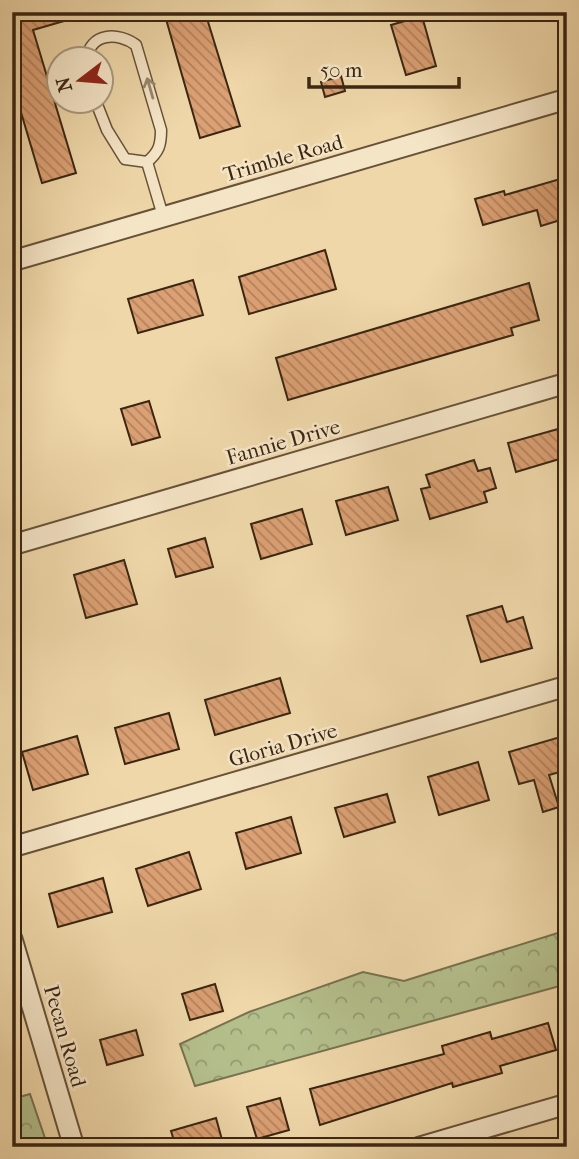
<svg xmlns="http://www.w3.org/2000/svg" width="579" height="1159" viewBox="0 0 579 1159" font-family="'IM FELL French Canon',serif">
  <defs>
    <pattern id="forest-crowns" width="20" height="18" patternUnits="userSpaceOnUse" patternTransform="scale(1.75)"><rect width="20" height="18" fill="#b4bf8c"/><path d="M2 6a3 3 0 1 1 6 0M12 15a3 3 0 1 1 6 0" fill="none" stroke="#939b71"/></pattern>
    <pattern id="building-back-hatch" width="6" height="6" patternUnits="userSpaceOnUse" patternTransform="scale(1.75)"><rect width="6" height="6" fill="#dba073"/><path d="M-1 5l2 2M0 0l6 6M5-1l2 2" fill="none" stroke="#b3825d"/></pattern>
  </defs>
  <rect width="100%" height="100%" fill="#efd7a9"/>
  <filter id="stains"><feTurbulence type="fractalNoise" baseFrequency=".00286" numOctaves="4"/><feColorMatrix values="0 0 0 0 .2 0 0 0 0 .09 0 0 0 0 .02 0 0 0 .5 -.17"/></filter>
  <radialGradient id="worn" r=".72"><stop offset=".6" stop-color="#630" stop-opacity="0"/><stop offset="1" stop-color="#630" stop-opacity=".3"/></radialGradient>
  <g fill="url(#forest-crowns)" stroke="#77724f" stroke-width="2">
    <path d="M 567,930 L 567,984 L 195,1086 L 180,1044 L 249,1012 L 363,972 L 404,981 Z"/>
    <path d="M 30,1094 L 48,1147 L 12,1147 L 12,1099 Z"/>
  </g>
  <g fill="url(#building-back-hatch)" stroke="#3a2612" stroke-width="2">
    <path d="M 12,12 L 78,12 L 78,17 L 33,30 L 76,173 L 42,183 L 12,82 L 12,47 L 21,45 Z"/>
    <path d="M 164,12 L 205,12 L 240,126 L 200,138 Z"/>
    <path d="M 422,16 L 436,66 L 406,75 L 391,25 Z"/>
    <path d="M 341,76 L 345,91 L 325,97 L 321,82 Z"/>
    <path d="M 567,177 L 567,218 L 541,226 L 537,210 L 483,225 L 475,199 L 504,191 L 505,195 Z"/>
    <path d="M 325,250 L 336,289 L 249,314 L 239,277 Z"/>
    <path d="M 193,280 L 203,315 L 138,333 L 128,299 Z"/>
    <path d="M 529,283 L 539,320 L 511,328 L 513,335 L 288,400 L 276,358 Z"/>
    <path d="M 149,401 L 160,437 L 132,445 L 121,409 Z"/>
    <path d="M 558,429 L 566,457 L 516,472 L 508,443 Z"/>
    <path d="M 474,460 L 478,471 L 490,468 L 496,488 L 484,492 L 487,502 L 430,519 L 421,489 L 430,487 L 426,475 Z"/>
    <path d="M 388,487 L 398,520 L 346,535 L 336,501 Z"/>
    <path d="M 302,509 L 312,544 L 261,559 L 251,524 Z"/>
    <path d="M 205,538 L 213,567 L 176,577 L 168,549 Z"/>
    <path d="M 124,560 L 137,604 L 86,618 L 74,575 Z"/>
    <path d="M 502,606 L 507,622 L 523,617 L 532,648 L 481,662 L 467,616 Z"/>
    <path d="M 280,678 L 290,713 L 215,735 L 205,700 Z"/>
    <path d="M 169,713 L 179,749 L 125,764 L 115,728 Z"/>
    <path d="M 567,735 L 567,770 L 549,775 L 559,807 L 543,812 L 534,780 L 519,784 L 509,752 Z"/>
    <path d="M 77,736 L 88,774 L 33,790 L 22,752 Z"/>
    <path d="M 478,762 L 489,800 L 439,815 L 428,777 Z"/>
    <path d="M 387,794 L 395,822 L 344,837 L 335,808 Z"/>
    <path d="M 291,817 L 301,853 L 246,869 L 236,833 Z"/>
    <path d="M 189,852 L 201,889 L 148,906 L 136,869 Z"/>
    <path d="M 103,878 L 112,912 L 58,927 L 49,894 Z"/>
    <path d="M 215,984 L 223,1011 L 190,1020 L 182,994 Z"/>
    <path d="M 548,1023 L 556,1050 L 500,1066 L 502,1073 L 453,1087 L 452,1083 L 320,1125 L 310,1089 L 444,1054 L 442,1046 L 490,1032 L 492,1039 Z"/>
    <path d="M 136,1030 L 143,1055 L 107,1065 L 100,1040 Z"/>
    <path d="M 280,1098 L 289,1130 L 257,1139 L 247,1107 Z"/>
    <path d="M 216,1118 L 224,1147 L 176,1147 L 171,1131 Z"/>
  </g>
  <g fill="none" stroke-linecap="round" stroke-linejoin="round">
    <defs>
      <g id="lane">
        <path d="M 87,60 C 89,32 119,32 136,45 L 161,130 C 161,145 159,152 147,162 L 125,159 L 107,130 L 96,102"/>
        <path d="M 147,162 L 163,216"/>
      </g>
      <g id="street">
        <path d="M 12,261 L 567,99"/>
        <path d="M 12,545 L 567,383"/>
        <path d="M 12,847 L 567,686"/>
        <path d="M 12,939 L 74,1147"/>
        <path d="M 420,1147 L 567,1104"/>
      </g>
    </defs>
    <use href="#lane" stroke="#675238" stroke-width="13"/>
    <use href="#street" stroke="#675238" stroke-width="23"/>
    <use href="#lane" stroke="#f5e5c7" stroke-width="10"/>
    <use href="#street" stroke="#f5e5c7" stroke-width="19"/>
  </g>
  <defs><path id="oneway-shaft" d="M-6 0H5M1.5-3L5.5 0L1.5 3" fill="none" stroke-width="1.6" stroke-linecap="round" stroke-linejoin="round" transform="scale(1.75)"/></defs>
  <use stroke="#98866c" href="#oneway-shaft" transform="translate(150 88) rotate(-106)"/>
  <g text-anchor="middle" dominant-baseline="central" stroke-width="5" stroke-linejoin="round" paint-order="stroke">
    <g font-size="21" fill="#3a2612" stroke="#f5e5c7">
      <text transform="translate(283 158) rotate(-16)">Trimble Road</text>
      <text transform="translate(283 442) rotate(-16)">Fannie Drive</text>
      <text transform="translate(283 745) rotate(-16)">Gloria Drive</text>
      <text transform="translate(65 1036) rotate(74)">Pecan Road</text>
    </g>
  </g>
  <rect width="579" height="1159" fill="none" stroke="#efd7a9" stroke-width="42"/>
  <rect x="14" y="14" width="551" height="1131" fill="none" stroke="#3a2612" stroke-width="3.5"/>
  <rect x="21" y="21" width="537" height="1117" fill="none" stroke="#3a2612" stroke-width="2"/>
  <g transform="translate(80 80) rotate(254)"><circle r="33" fill="#f5e5c7" stroke="#aa997f" stroke-width="2"/>
  <path d="M0-5L12 26L0 18L-12 26Z" fill="#8f2418"/>
  <text y="-10" font-size="19" font-weight="bold" text-anchor="middle" fill="#3a2612">N</text>
  </g>
  <path d="M309 77v10h150v-10" fill="none" stroke="#3a2612" stroke-width="3.5"/>
  <text x="320" y="77" font-size="21" fill="#3a2612" stroke="#f5e5c7" stroke-width="5" paint-order="stroke">50 m</text>
  <rect width="100%" height="100%" filter="url(#stains)"/>
  <rect width="100%" height="100%" fill="url(#worn)"/>
</svg>
